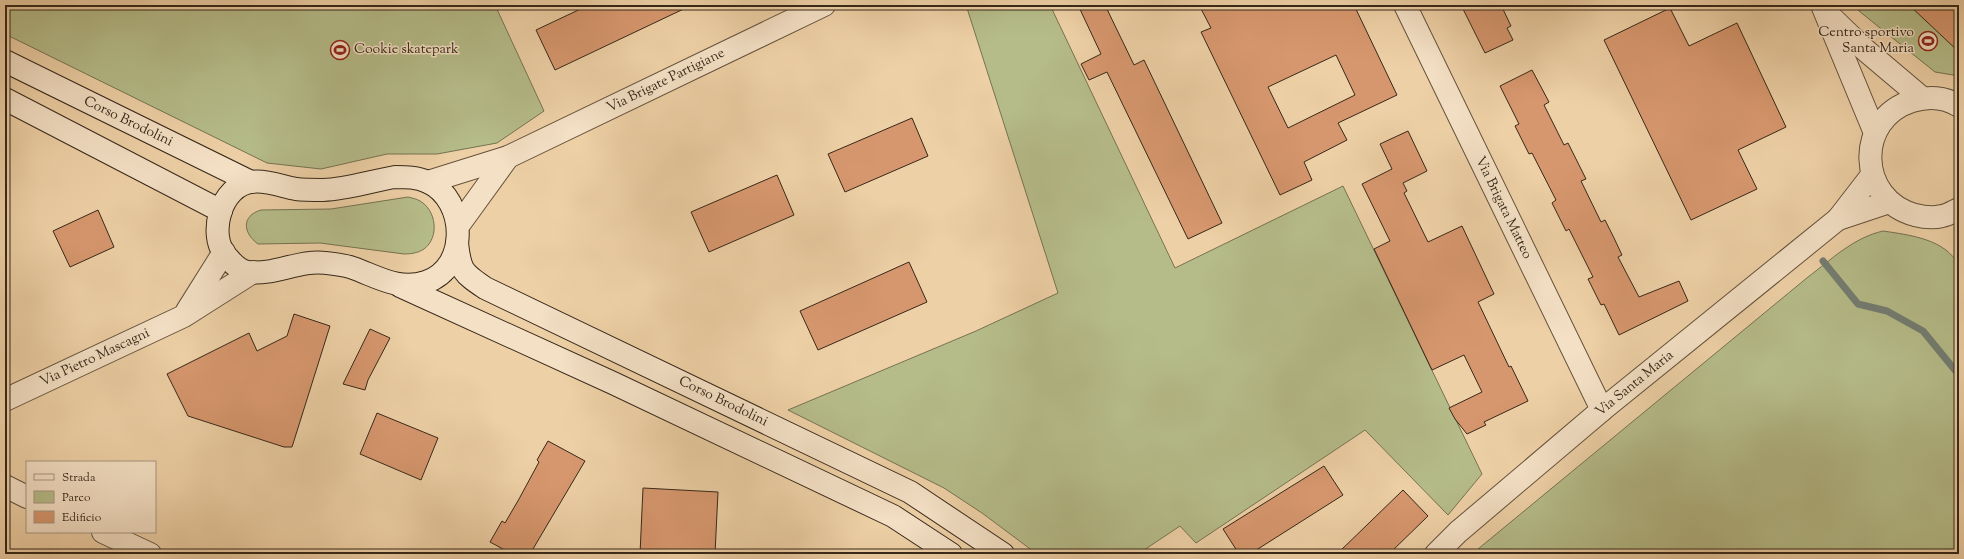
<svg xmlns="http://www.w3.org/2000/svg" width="1964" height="559" viewBox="0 0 1964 559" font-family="'Sorts Mill Goudy',serif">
  <rect width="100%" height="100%" fill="#eed0a6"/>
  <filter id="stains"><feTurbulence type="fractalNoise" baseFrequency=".005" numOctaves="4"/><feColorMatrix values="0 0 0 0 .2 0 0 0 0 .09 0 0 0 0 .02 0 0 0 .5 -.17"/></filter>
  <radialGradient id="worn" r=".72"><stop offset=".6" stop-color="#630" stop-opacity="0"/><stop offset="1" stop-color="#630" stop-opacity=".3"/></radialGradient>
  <g fill="#b5bc89" stroke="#767251">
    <path d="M 5,5 L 495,5 L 544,111 L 497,143 L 437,154 L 387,154 L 321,169 L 267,163 L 5,34 Z"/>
    <path d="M 966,5 L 1050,5 L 1175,268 L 1343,186 L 1482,474 L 1448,515 L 1365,430 L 1196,543 L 1180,526 L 1138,554 L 1037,554 L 982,513 L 944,488 L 788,410 L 976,331 L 1058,293 Z"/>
    <path d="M 1857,5 L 1959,5 L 1959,76 L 1935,72 L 1859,11 Z"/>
    <path d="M 408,197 C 412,198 417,199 420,201 C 436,210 440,237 424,249 C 418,253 411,254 404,254 L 320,243 L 258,244 C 243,233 241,216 261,210 L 331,209 Z"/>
    <path d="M 1883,231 C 1903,234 1929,237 1946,250 C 1951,254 1955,259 1959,264 L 1959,554 L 1472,554 L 1808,277 C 1832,259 1853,238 1883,231 Z"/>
  </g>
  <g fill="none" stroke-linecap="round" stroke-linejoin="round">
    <path stroke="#737d72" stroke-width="7" d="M 1823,261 L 1858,304 L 1887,311 L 1923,331 L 1959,375"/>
  </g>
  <g fill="#d7976e" stroke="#362819" fill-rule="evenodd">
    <path d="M 589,5 L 692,5 L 555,70 L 536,30 Z"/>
    <path d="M 1078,5 L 1105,5 L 1134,65 L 1144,60 L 1222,223 L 1188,239 L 1107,72 L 1089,80 L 1081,64 L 1101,54 Z"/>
    <path d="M 1199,5 L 1354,5 L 1397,95 L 1338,123 L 1347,140 L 1304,162 L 1312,180 L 1280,195 L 1201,32 L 1211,28 ZM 1336,55 L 1355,95 L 1288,128 L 1268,87 Z"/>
    <path d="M 1461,5 L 1501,5 L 1511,26 L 1507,28 L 1513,40 L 1485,53 Z"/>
    <path d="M 1909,5 L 1959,5 L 1959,52 Z"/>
    <path d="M 1670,8 L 1689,46 L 1737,23 L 1786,127 L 1738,150 L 1757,189 L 1691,220 L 1604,40 Z"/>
    <path d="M 1532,70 L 1549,102 L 1544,105 L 1564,145 L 1568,143 L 1586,179 L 1581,181 L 1601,222 L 1605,220 L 1614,238 L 1622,255 L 1618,257 L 1639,297 L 1679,281 L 1688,301 L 1619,335 L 1604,304 L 1601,305 L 1588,279 L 1593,277 L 1569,229 L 1566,231 L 1552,203 L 1556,200 L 1532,153 L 1529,154 L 1515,126 L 1519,124 L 1500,86 Z"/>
    <path d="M 912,118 L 928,156 L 845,192 L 828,154 Z"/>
    <path d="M 1408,131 L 1427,171 L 1403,183 L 1407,191 L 1404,193 L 1428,242 L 1462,226 L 1494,294 L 1478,302 L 1509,367 L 1511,366 L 1528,401 L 1484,422 L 1486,425 L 1467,434 L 1455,419 L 1449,408 L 1482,392 L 1464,355 L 1432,370 L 1374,249 L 1390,241 L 1362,184 L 1392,169 L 1380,144 Z"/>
    <path d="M 777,175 L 794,215 L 709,252 L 691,212 Z"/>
    <path d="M 98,210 L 114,247 L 70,267 L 53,231 Z"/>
    <path d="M 909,262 L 927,302 L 818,350 L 800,311 Z"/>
    <path d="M 294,314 L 330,326 L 292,447 L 284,447 L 188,416 L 167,374 L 249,333 L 257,351 L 287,336 Z"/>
    <path d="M 370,329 L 390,338 L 368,380 L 365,390 L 343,384 Z"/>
    <path d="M 377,413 L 438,438 L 421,480 L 360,454 Z"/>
    <path d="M 548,441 L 585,461 L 530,554 L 512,554 L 490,542 L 502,521 L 505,523 L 519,499 L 539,462 L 537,460 Z"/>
    <path d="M 1324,466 L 1343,495 L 1250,554 L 1239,554 L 1223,529 Z"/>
    <path d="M 643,488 L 718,492 L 715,554 L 640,554 Z"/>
    <path d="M 1403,490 L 1428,516 L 1389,554 L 1337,554 Z"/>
  </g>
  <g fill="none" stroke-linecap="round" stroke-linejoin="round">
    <defs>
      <g id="minor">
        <path d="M 1405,5 L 1602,410"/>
        <path d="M 1822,5 L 1875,133"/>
        <path d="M 1831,17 L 1864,49 L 1922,98"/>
        <path d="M 1959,106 C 1945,97 1928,96 1912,101 C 1855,119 1857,199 1915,215 C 1923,217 1934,218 1942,216 C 1948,215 1954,211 1959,209"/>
        <path d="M 428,182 L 508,157 L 824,5"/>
        <path d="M 1838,219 L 1889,202"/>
        <path d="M 458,226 L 508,157"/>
        <path d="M 187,311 L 224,252"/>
        <path d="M 5,400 L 184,316 L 253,272"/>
        <path d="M 5,486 L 27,497"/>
        <path d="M 103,532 L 150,554"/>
        <path d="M 1436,554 L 1458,532 L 1602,410 L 1838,219 L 1872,175"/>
      </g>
      <g id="secondary">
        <path d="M 5,61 L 251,182"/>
        <path d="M 5,99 L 221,211"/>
        <path d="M 395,177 C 406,177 417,177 428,182 C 467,200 469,268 426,282 C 399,291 378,277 353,268 C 345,265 335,264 326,263 C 300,259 274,276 248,272 C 240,271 233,264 228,258 C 223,253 219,245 218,237 C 216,222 221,203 232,192 C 250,173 275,185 296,189 C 304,190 314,190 323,190 C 348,189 371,181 395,177 Z"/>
        <path d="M 457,243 C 460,271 463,273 485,288 L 910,492 L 1003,554"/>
        <path d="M 400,286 L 613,383 L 893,516 L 951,554"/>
      </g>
    </defs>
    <use href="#minor" stroke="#64523c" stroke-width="24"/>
    <use href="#secondary" stroke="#362819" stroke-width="24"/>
    <use href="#minor" stroke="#f4e0c5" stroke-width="22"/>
    <use href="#secondary" stroke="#f4e0c5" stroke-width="22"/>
  </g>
  <defs>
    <symbol id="stadium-ring" viewBox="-11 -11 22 22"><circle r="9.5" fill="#f4e0c5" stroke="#8f2418" stroke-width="1.5"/><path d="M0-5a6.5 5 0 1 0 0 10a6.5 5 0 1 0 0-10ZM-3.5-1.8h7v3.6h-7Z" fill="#8f2418"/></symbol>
  </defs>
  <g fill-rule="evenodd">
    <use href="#stadium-ring" x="1917" y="30" width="22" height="22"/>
    <use href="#stadium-ring" x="329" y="39" width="22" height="22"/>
  </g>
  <g text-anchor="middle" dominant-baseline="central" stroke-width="3" stroke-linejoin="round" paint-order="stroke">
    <g font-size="14" fill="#362819" stroke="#f4e0c5" text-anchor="end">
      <text x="1914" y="33">Centro sportivo<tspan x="1914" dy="16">Santa Maria</tspan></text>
      <text x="354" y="50" text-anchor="start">Cookie skatepark</text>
    </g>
    <g font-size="14" fill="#362819" stroke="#f4e0c5">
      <text transform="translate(666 81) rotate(-26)">Via Brigate Partigiane</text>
      <text transform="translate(128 122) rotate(26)">Corso Brodolini</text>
      <text transform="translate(1503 208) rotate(64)">Via Brigata Matteo</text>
      <text transform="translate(95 358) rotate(-25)">Via Pietro Mascagni</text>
      <text transform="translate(1635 384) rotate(-39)">Via Santa Maria</text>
      <text transform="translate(723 402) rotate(26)">Corso Brodolini</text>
    </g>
  </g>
  <rect width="1964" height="559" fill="none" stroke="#eed0a6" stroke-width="20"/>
  <rect x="6" y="6" width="1952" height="547" fill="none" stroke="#362819" stroke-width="2"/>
  <rect x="10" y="10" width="1944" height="539" fill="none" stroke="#362819"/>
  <rect x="26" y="461" width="130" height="72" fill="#f4e0c5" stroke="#a89680"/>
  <rect x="34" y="474" width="20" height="6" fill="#f4e0c5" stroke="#a89680"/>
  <text x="62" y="481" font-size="12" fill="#362819">Strada</text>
  <rect x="34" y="491" width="20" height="12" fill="#b5bc89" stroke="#a89680"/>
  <text x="62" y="501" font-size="12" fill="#362819">Parco</text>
  <rect x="34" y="511" width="20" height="12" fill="#d7976e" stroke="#a89680"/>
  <text x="62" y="521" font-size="12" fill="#362819">Edificio</text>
  <rect width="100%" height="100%" filter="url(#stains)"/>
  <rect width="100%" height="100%" fill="url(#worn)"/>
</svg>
